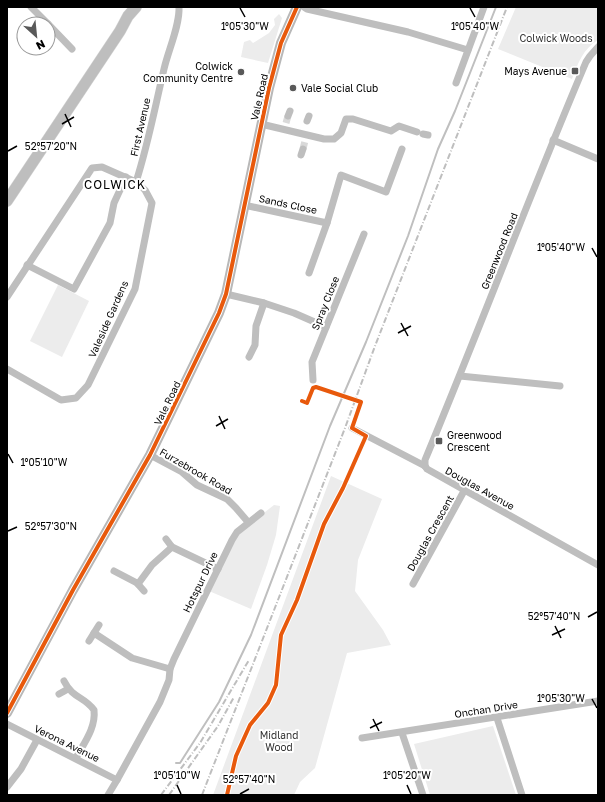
<svg xmlns="http://www.w3.org/2000/svg" width="605" height="802" viewBox="0 0 605 802" font-family="'Golos Text',sans-serif">
  <rect width="100%" height="100%" fill="#fff"/>
  <g fill="#ececec">
    <path d="M 516,7 L 598,7 L 598,40 C 583,49 578,63 572,79 L 498,49 Z"/>
    <path d="M 279,14 L 282,18 L 268,63 L 241,57 L 244,42 L 250,40 L 253,43 L 269,33 L 275,25 L 274,19 Z"/>
    <path d="M 58,285 L 89,301 L 62,357 L 30,341 Z"/>
    <path d="M 331,476 L 382,499 L 358,560 L 355,591 L 383,630 L 391,645 L 347,653 L 315,768 L 300,782 L 294,795 L 213,795 Z"/>
    <path d="M 274,505 L 280,506 L 276,535 L 267,565 L 251,609 L 209,591 L 237,537 L 246,527 Z"/>
    <path d="M 493,726 L 516,795 L 430,795 L 414,744 Z"/>
  </g>
  <g fill="none" stroke-linecap="round" stroke-linejoin="round">
    <path stroke="#bfbfbf" stroke-width="2" d="M 176,763 L 180,763 L 219,702 L 251,635 L 330,426 L 366,342 L 408,236 L 438,149 L 455,111 L 496,7"/>
    <g stroke="#d9d9d9" stroke-width="7" stroke-dasharray="7 3.5" stroke-linecap="butt">
      <path d="M 286,123 L 288,116"/>
      <path d="M 303,149 L 305,141"/>
    </g>
    <defs>
      <path id="primary" d="M 7,201 L 120,31 L 128,16 L 136,7"/>
    </defs>
    <use href="#primary" stroke="#dbdbdb" stroke-width="12"/>
    <g stroke="#bebebe" stroke-width="7">
      <path d="M 31,7 L 48,24"/>
      <path d="M 304,7 L 307,9 L 408,32 L 468,50"/>
      <path d="M 48,24 L 72,49"/>
      <path d="M 456,83 L 484,7"/>
      <path d="M 288,116 L 290,111"/>
      <path d="M 307,121 L 309,116"/>
      <path d="M 261,124 L 324,139 L 334,139 L 341,133 L 346,119 L 353,119 L 391,131 L 399,126 L 417,132"/>
      <path d="M 423,134 L 428,135"/>
      <path d="M 553,140 L 598,159"/>
      <path d="M 301,155 L 303,149"/>
      <path d="M 136,182 C 148,145 155,107 164,69 C 168,51 180,25 179,7"/>
      <path d="M 244,205 L 327,223 L 341,175 L 386,192 L 402,149"/>
      <path d="M 27,265 L 74,289 L 110,223 L 114,203 L 126,177"/>
      <path d="M 309,273 L 327,223"/>
      <path d="M 226,294 L 264,303 L 294,313 L 326,327"/>
      <path d="M 7,297 L 92,168 L 102,167 L 136,182 L 145,190 L 152,203 L 135,289 L 88,385 L 76,398 L 61,400 L 7,369"/>
      <path d="M 249,357 L 255,345 L 256,326 L 264,303"/>
      <path d="M 460,376 L 560,386"/>
      <path d="M 313,380 L 312,362 L 364,234"/>
      <path d="M 352,428 L 425,466 L 427,469 L 598,565"/>
      <path d="M 150,455 L 182,472 L 197,485 L 227,499 L 236,508 L 248,522"/>
      <path d="M 425,466 L 425,460 C 480,328 530,194 586,62 L 590,56 L 598,47"/>
      <path d="M 166,539 L 172,547 L 218,569"/>
      <path d="M 114,571 L 137,583 L 144,591"/>
      <path d="M 138,584 L 152,565 L 172,547"/>
      <path d="M 413,584 L 464,491"/>
      <path d="M 94,633 L 132,658 L 170,669"/>
      <path d="M 89,641 L 99,625"/>
      <path d="M 64,681 C 73,699 84,696 94,710 C 96,728 84,743 76,758"/>
      <path d="M 59,694 L 68,689"/>
      <path d="M 497,718 L 522,795"/>
      <path d="M 7,724 L 117,780"/>
      <path d="M 402,733 L 423,795"/>
      <path d="M 362,738 L 598,701"/>
      <path d="M 7,787 L 21,769 L 37,740"/>
      <path d="M 108,795 L 117,780 L 160,702 L 169,680 L 170,669 L 174,659 L 232,540 L 237,532 L 261,513"/>
    </g>
    <path stroke="#b8b8b8" stroke-width="10" d="M 7,713 L 73,590 L 150,455 L 219,313 L 226,294 L 269,88 L 281,43 L 297,7"/>
    <use href="#primary" stroke="#bebebe" stroke-width="11"/>
    <g stroke="#bebebe" stroke-width="2" stroke-dasharray="6 2 1 2" stroke-linecap="butt">
      <path d="M 161,795 L 200,743 L 249,660"/>
      <path d="M 169,795 L 218,726 L 234,697"/>
      <path d="M 202,795 L 345,428 L 375,346 L 507,7"/>
    </g>
    <defs>
      <g id="cycleway">
        <path d="M 7,713 L 73,590 L 150,455 L 219,313 L 226,294 L 269,88 L 281,43 L 297,7"/>
        <path d="M 227,795 L 236,756 L 250,725 L 268,703 L 276,685 L 281,635 L 297,600 L 324,524 L 343,488 L 366,436 L 352,428 L 361,402 L 316,387 L 313,388 L 307,403 L 302,401"/>
      </g>
    </defs>
    <use href="#cycleway" stroke="#fff" stroke-width="6"/>
    <use href="#cycleway" stroke="#e8590c" stroke-width="4"/>
  </g>
  <path fill="none" stroke="#000" stroke-width="1.5" d="M 240,8 L 245,17M 470,8 L 475,17M 65,114 L 71,127M 62,124 L 74,117M 8,151 L 17,146M 592,248 L 597,257M 401,323 L 408,336M 398,333 L 411,326M 219,416 L 225,429M 216,426 L 228,419M 8,454 L 13,463M 8,531 L 17,527M 588,617 L 597,612M 555,626 L 561,638M 552,635 L 565,629M 592,699 L 597,708M 373,719 L 379,731M 370,728 L 382,722M 177,785 L 181,794M 407,785 L 411,794M 240,794 L 249,789"/>
  <g fill="#595959" stroke="#fff" stroke-width="1.5">
    <rect x="571" y="67" width="8" height="8" rx="2"/>
    <circle cx="241" cy="72" r="4"/>
    <circle cx="293" cy="88" r="4"/>
    <rect x="435" y="437" width="8" height="8" rx="2"/>
  </g>
  <g text-anchor="middle" dominant-baseline="central" stroke-width="4" stroke-linejoin="round" paint-order="stroke">
    <g font-size="10" fill="#333" stroke="#fff">
      <text x="556" y="38">Colwick Woods</text>
      <text x="279" y="735">Midland<tspan x="279" dy="12">Wood</tspan></text>
    </g>
    <g font-size="10" fill="#000" stroke="#fff" text-anchor="end">
      <text x="233" y="66">Colwick<tspan x="233" dy="12">Community Centre</tspan></text>
      <text x="567" y="71">Mays Avenue</text>
      <text x="301" y="88" text-anchor="start">Vale Social Club</text>
      <text x="447" y="435" text-anchor="start">Greenwood<tspan x="447" dy="12">Crescent</tspan></text>
    </g>
    <g font-size="10" fill="#000" stroke="#fff">
      <text transform="translate(259 97) rotate(-77)">Vale Road</text>
      <text transform="translate(140 127) rotate(-77)">First Avenue</text>
      <text transform="translate(288 204) rotate(12)">Sands Close</text>
      <text transform="translate(499 251) rotate(-68)">Greenwood Road</text>
      <text transform="translate(325 303) rotate(-68)">Spray Close</text>
      <text transform="translate(108 319) rotate(-66)">Valeside Gardens</text>
      <text transform="translate(167 403) rotate(-64)">Vale Road</text>
      <text transform="translate(196 471) rotate(30)">Furzebrook Road</text>
      <text transform="translate(480 488) rotate(29)">Douglas Avenue</text>
      <text transform="translate(430 533) rotate(-61)">Douglas Crescent</text>
      <text transform="translate(200 582) rotate(-64)">Hotspur Drive</text>
      <text transform="translate(486 709) rotate(-9)">Onchan Drive</text>
      <text transform="translate(67 743) rotate(26)">Verona Avenue</text>
    </g>
    <g font-size="12" letter-spacing="1" fill="#000" stroke="#fff">
      <text x="115" y="184">COLWICK</text>
    </g>
  </g>
  <g font-size="10" text-anchor="middle" fill="#000" stroke="#fff" stroke-width="4" stroke-linejoin="round" paint-order="stroke">
    <text x="245" y="30">1°05'30"W</text>
    <text x="475" y="30">1°05'40"W</text>
    <text x="51" y="150">52°57'20"N</text>
    <text x="561" y="251">1°05'40"W</text>
    <text x="44" y="466">1°05'10"W</text>
    <text x="51" y="530">52°57'30"N</text>
    <text x="554" y="620">52°57'40"N</text>
    <text x="561" y="702">1°05'30"W</text>
    <text x="177" y="779">1°05'10"W</text>
    <text x="407" y="779">1°05'20"W</text>
    <text x="249" y="783">52°57'40"N</text>
  </g>
  <rect width="605" height="802" fill="none" stroke="#000000" stroke-width="16"/>
  <g transform="translate(36 36) rotate(153)"><circle r="19" fill="#ffffff" stroke="#999999"/>
  <path d="M0-3L7 15L0 10L-7 15Z" fill="#595959"/>
  <text y="-6" font-size="11" font-weight="bold" text-anchor="middle" fill="#000000">N</text>
  </g>
</svg>
